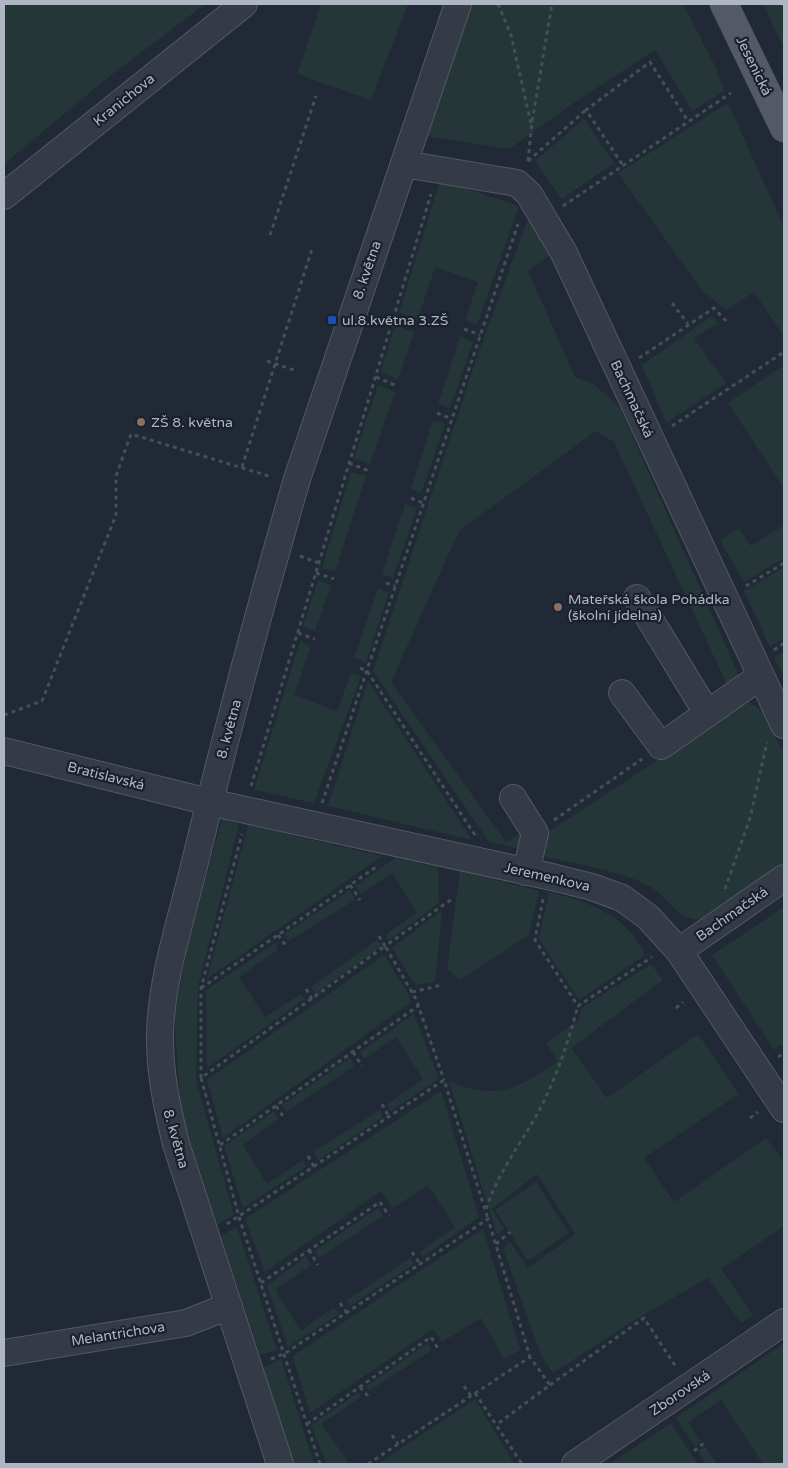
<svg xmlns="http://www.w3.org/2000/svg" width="788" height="1468" viewBox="0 0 788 1468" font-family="'Varela Round',sans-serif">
  <rect width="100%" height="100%" fill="#212936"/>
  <g fill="#243638">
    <path d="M 4,4 L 205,4 L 106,79 L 4,164 Z"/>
    <path d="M 321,4 L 408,4 L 371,100 L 297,74 Z"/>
    <path d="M 469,4 L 683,4 L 715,66 L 724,91 L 692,111 L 655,50 L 572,104 L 509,149 L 425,136 Z"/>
    <path d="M 763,4 L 784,4 L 784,48 Z"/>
    <path d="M 728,103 L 784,227 L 784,336 L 754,292 L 727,310 L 703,292 L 618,173 Z"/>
    <path d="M 584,119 L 614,163 L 562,199 L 535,161 Z"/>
    <path d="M 439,184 L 452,184 L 519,206 L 477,325 L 465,320 L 478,282 L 435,267 L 418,318 L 399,313 Z"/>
    <path d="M 530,214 L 550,255 L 528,271 L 575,377 L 594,384 L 620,408 L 740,678 L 728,687 L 614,442 L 596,431 L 459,531 L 391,682 L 506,842 L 528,828 L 524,850 L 489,842 L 373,671 L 479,351 Z"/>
    <path d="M 712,316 L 718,323 L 694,338 L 726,383 L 666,423 L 642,365 Z"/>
    <path d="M 395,325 L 414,332 L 398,379 L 381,372 Z"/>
    <path d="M 460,336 L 473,342 L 450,408 L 438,404 Z"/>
    <path d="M 784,365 L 784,488 L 728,403 Z"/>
    <path d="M 378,385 L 395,392 L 370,464 L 354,458 Z"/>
    <path d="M 433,420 L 445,424 L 421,493 L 411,489 Z"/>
    <path d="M 351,472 L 366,476 L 335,572 L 322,568 Z"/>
    <path d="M 405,504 L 417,508 L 393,578 L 382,574 Z"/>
    <path d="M 784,525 L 784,558 L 744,582 L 720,540 L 739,528 L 751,546 Z"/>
    <path d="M 784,567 L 784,638 L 770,647 L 744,591 Z"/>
    <path d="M 318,580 L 331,585 L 315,631 L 303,627 Z"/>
    <path d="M 378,588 L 389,593 L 366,662 L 354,658 Z"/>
    <path d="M 300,641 L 311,646 L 294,695 L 337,711 L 351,673 L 361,676 L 314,803 L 254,790 Z"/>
    <path d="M 784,651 L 784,677 L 774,658 Z"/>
    <path d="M 368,681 L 472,840 L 328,806 Z"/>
    <path d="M 745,699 L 761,710 L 784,753 L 784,867 L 705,919 C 679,924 669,897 649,886 C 617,869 570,863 535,855 L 539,838 L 667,754 Z"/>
    <path d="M 222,819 L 239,824 L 198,987 L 196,1081 L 234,1215 L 215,1226 L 181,1114 L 174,1015 L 188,945 Z"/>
    <path d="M 248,825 L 382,856 L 207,979 Z"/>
    <path d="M 395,858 L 438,867 L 439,903 L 388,941 L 385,935 L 417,913 L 392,873 L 361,894 L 355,886 Z"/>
    <path d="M 460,871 L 539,891 L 529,935 L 460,980 L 447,969 Z"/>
    <path d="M 350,890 L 355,900 L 289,941 L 284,934 Z"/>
    <path d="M 549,892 C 589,902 627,915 645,955 L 579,1000 L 539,939 Z"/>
    <path d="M 784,907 L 784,1043 L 774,1050 L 712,955 Z"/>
    <path d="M 442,910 L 435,982 L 415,985 L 392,948 Z"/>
    <path d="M 377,940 L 382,946 L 315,994 L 311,987 Z"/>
    <path d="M 275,943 L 278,950 L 239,977 L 265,1017 L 301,994 L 305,999 L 207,1068 L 206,990 Z"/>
    <path d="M 384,955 L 408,993 L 411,1002 L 223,1138 L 207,1080 Z"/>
    <path d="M 651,964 L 663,980 L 571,1048 L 607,1098 L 698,1034 L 739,1094 L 644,1158 L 674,1202 L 766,1138 L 784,1162 L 784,1226 L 721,1269 L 753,1315 L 741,1323 L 708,1278 L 633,1321 L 553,1373 L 541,1355 L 503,1249 L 510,1242 L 528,1268 L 575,1234 L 537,1174 L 492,1209 L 504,1229 L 497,1235 L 449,1081 C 496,1101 519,1089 558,1061 L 546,1043 L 579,1020 L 581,1008 Z"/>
    <path d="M 414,1014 L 439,1079 L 391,1111 L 388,1104 L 423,1079 L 396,1037 L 364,1059 L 360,1052 Z"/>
    <path d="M 350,1058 L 354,1066 L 286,1112 L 282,1105 Z"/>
    <path d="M 441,1091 L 479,1217 L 423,1257 L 419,1252 L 455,1227 L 428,1185 L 393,1208 L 381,1191 L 265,1272 L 245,1219 Z"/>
    <path d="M 380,1110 L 383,1117 L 318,1160 L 314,1151 Z"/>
    <path d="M 274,1111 L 278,1119 L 243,1145 L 267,1184 L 303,1160 L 306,1167 L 243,1208 L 224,1146 Z"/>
    <path d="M 536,1182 L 569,1233 L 528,1261 L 495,1210 Z"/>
    <path d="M 378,1208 L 383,1216 L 319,1258 L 315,1251 Z"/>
    <path d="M 237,1227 L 277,1350 L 260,1355 L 221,1236 Z"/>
    <path d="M 483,1229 L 520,1350 L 504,1359 L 481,1318 L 442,1342 L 433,1329 L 310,1413 L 293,1356 Z"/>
    <path d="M 306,1256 L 311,1265 L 275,1290 L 301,1331 L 334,1307 L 339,1314 L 288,1347 L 267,1286 Z"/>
    <path d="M 410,1258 L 414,1264 L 350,1306 L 347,1300 Z"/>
    <path d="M 428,1343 L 432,1350 L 369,1391 L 366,1386 Z"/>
    <path d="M 784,1343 L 784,1464 L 763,1464 L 721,1400 L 688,1422 L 701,1442 L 695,1447 L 676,1418 Z"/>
    <path d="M 281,1359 L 314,1464 L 293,1464 L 262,1368 Z"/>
    <path d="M 359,1392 L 361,1397 L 321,1424 L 350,1464 L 326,1464 L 311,1425 Z"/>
    <path d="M 475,1399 L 515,1464 L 378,1464 Z"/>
    <path d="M 671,1423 L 698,1464 L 609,1464 Z"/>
    <path d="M 705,1446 L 717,1464 L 706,1464 L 698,1451 Z"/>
  </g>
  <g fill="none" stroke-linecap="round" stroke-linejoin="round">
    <defs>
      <g id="minor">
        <path d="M 404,164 L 517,183 L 529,194 L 564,253 L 784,725"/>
        <path d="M 4,196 L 244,4"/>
        <path d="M 637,598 L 707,713"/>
        <path d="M 622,693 L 661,746 L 761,676"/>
        <path d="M 4,751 L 209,802 L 552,877 L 592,887 L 622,898 L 648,917 L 679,951 L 784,1109"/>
        <path d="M 513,798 L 535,833 L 526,872"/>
        <path d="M 679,951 L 784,878"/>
        <path d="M 4,1353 L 186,1323 L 229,1306"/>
        <path d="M 280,1464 L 176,1144 C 167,1107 159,1071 160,1032 C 162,975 182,917 195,862 C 226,734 260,606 297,479 L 458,4"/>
        <path d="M 575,1464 L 784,1322"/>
      </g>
      <path id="major" d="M 724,4 L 784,128"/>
    </defs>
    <use href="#minor" stroke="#525964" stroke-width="28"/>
    <use href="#major" stroke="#3e4450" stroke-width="29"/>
    <g stroke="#415154" stroke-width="3" stroke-dasharray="4 4" stroke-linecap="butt">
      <path d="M 498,4 L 511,35 L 531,124"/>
      <path d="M 528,161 L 532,122 L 552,4"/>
      <path d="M 528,161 L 586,110"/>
      <path d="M 622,164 L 586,110 L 650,62 L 688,121"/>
      <path d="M 563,206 L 731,93"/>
      <path d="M 270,235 L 316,96"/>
      <path d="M 672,303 L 688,324"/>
      <path d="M 393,318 L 416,326"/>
      <path d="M 464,329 L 480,335"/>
      <path d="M 639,358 L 714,308 L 727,322"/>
      <path d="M 267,361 L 294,370"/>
      <path d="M 376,377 L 397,386"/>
      <path d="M 437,413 L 452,419"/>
      <path d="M 672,426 L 784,352"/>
      <path d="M 349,463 L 369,471"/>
      <path d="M 242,467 L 312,249"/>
      <path d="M 411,498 L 423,503"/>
      <path d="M 300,556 L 319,563"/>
      <path d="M 316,573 L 334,579"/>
      <path d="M 386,583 L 395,586"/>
      <path d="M 746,586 L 784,563"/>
      <path d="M 298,633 L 315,639"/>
      <path d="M 774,650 L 784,643"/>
      <path d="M 360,668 L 367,671 L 475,835"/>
      <path d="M 4,715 L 42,701 L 116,515 L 116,476 L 131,434 L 272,477"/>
      <path d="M 251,786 L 431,194"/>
      <path d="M 322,803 L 518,224"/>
      <path d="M 554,820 L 642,759"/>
      <path d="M 350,885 L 360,900"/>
      <path d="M 725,889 L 750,818 L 767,742"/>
      <path d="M 543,899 L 535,940 L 578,1006 L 652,957"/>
      <path d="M 278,935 L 286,946"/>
      <path d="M 379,936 L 385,946 L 452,899"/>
      <path d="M 201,988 L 379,865"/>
      <path d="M 306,989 L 312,999"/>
      <path d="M 412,992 L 442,985"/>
      <path d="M 676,1008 L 683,1002"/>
      <path d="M 353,1052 L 362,1066"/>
      <path d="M 778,1057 L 784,1053"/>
      <path d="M 201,1078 L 201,988 L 242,834"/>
      <path d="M 382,1104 L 389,1117"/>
      <path d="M 276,1106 L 285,1119"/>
      <path d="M 750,1118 L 758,1112"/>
      <path d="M 220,1145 L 418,1006"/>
      <path d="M 308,1156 L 314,1167"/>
      <path d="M 486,1209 C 498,1172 523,1141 541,1107 C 558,1074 568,1041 578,1006"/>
      <path d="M 227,1224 L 444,1080 L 488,1219"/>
      <path d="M 496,1244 L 510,1232"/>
      <path d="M 309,1250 L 318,1265"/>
      <path d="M 412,1252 L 420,1264"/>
      <path d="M 261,1283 L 380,1202 L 389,1216"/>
      <path d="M 340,1303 L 347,1313"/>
      <path d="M 271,1359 L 284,1354 L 488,1219 L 530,1357"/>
      <path d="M 550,1385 L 644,1318 L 676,1367"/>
      <path d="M 464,1386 L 471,1396"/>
      <path d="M 360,1387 L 368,1396"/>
      <path d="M 475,1393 L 522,1464"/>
      <path d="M 307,1424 L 431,1337 L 439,1350"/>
      <path d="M 392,1435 L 398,1444"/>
      <path d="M 694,1451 L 704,1443"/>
      <path d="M 320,1464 L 239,1217 L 201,1078 L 385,946 L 416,999 L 444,1080"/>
      <path d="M 368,1464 L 530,1357 L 550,1385 L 496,1425"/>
    </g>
    <use href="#minor" stroke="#353b46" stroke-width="26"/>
    <use href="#major" stroke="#535a66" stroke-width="28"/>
  </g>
  <rect fill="#1a4fb4" stroke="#1a212b" stroke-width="2" x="327" y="315" width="10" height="10" rx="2.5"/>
  <g fill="#8d6e63" stroke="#1a212b" stroke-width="2">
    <circle cx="141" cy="422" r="5"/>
    <circle cx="558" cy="607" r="5"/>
  </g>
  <g text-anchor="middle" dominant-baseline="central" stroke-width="4.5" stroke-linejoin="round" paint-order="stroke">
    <g font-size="14" fill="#afb6c3" stroke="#1a212b">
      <text transform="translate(754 66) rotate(64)">Jesenická</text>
      <text transform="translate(124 100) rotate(-39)">Kranichova</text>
      <text transform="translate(367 270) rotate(-71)">8. května</text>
      <text transform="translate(632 399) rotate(65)">Bachmačská</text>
      <text transform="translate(229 729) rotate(-75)">8. května</text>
      <text transform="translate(106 776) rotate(14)">Bratislavská</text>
      <text transform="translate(547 877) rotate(13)">Jeremenkova</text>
      <text transform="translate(732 914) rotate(-35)">Bachmačská</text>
      <text transform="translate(176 1139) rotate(74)">8. května</text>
      <text transform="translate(118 1334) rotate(-9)">Melantrichova</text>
      <text transform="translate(680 1393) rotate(-34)">Zborovská</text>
    </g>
    <g font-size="14" fill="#afb6c3" stroke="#1a212b" text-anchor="start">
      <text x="342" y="320">ul.8.května 3.ZŠ</text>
      <text x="151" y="422">ZŠ 8. května</text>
      <text x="568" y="599">Mateřská škola Pohádka<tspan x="568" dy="16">(školní jídelna)</tspan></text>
    </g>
  </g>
  <rect width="788" height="1468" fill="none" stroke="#afb6c3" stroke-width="10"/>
</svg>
